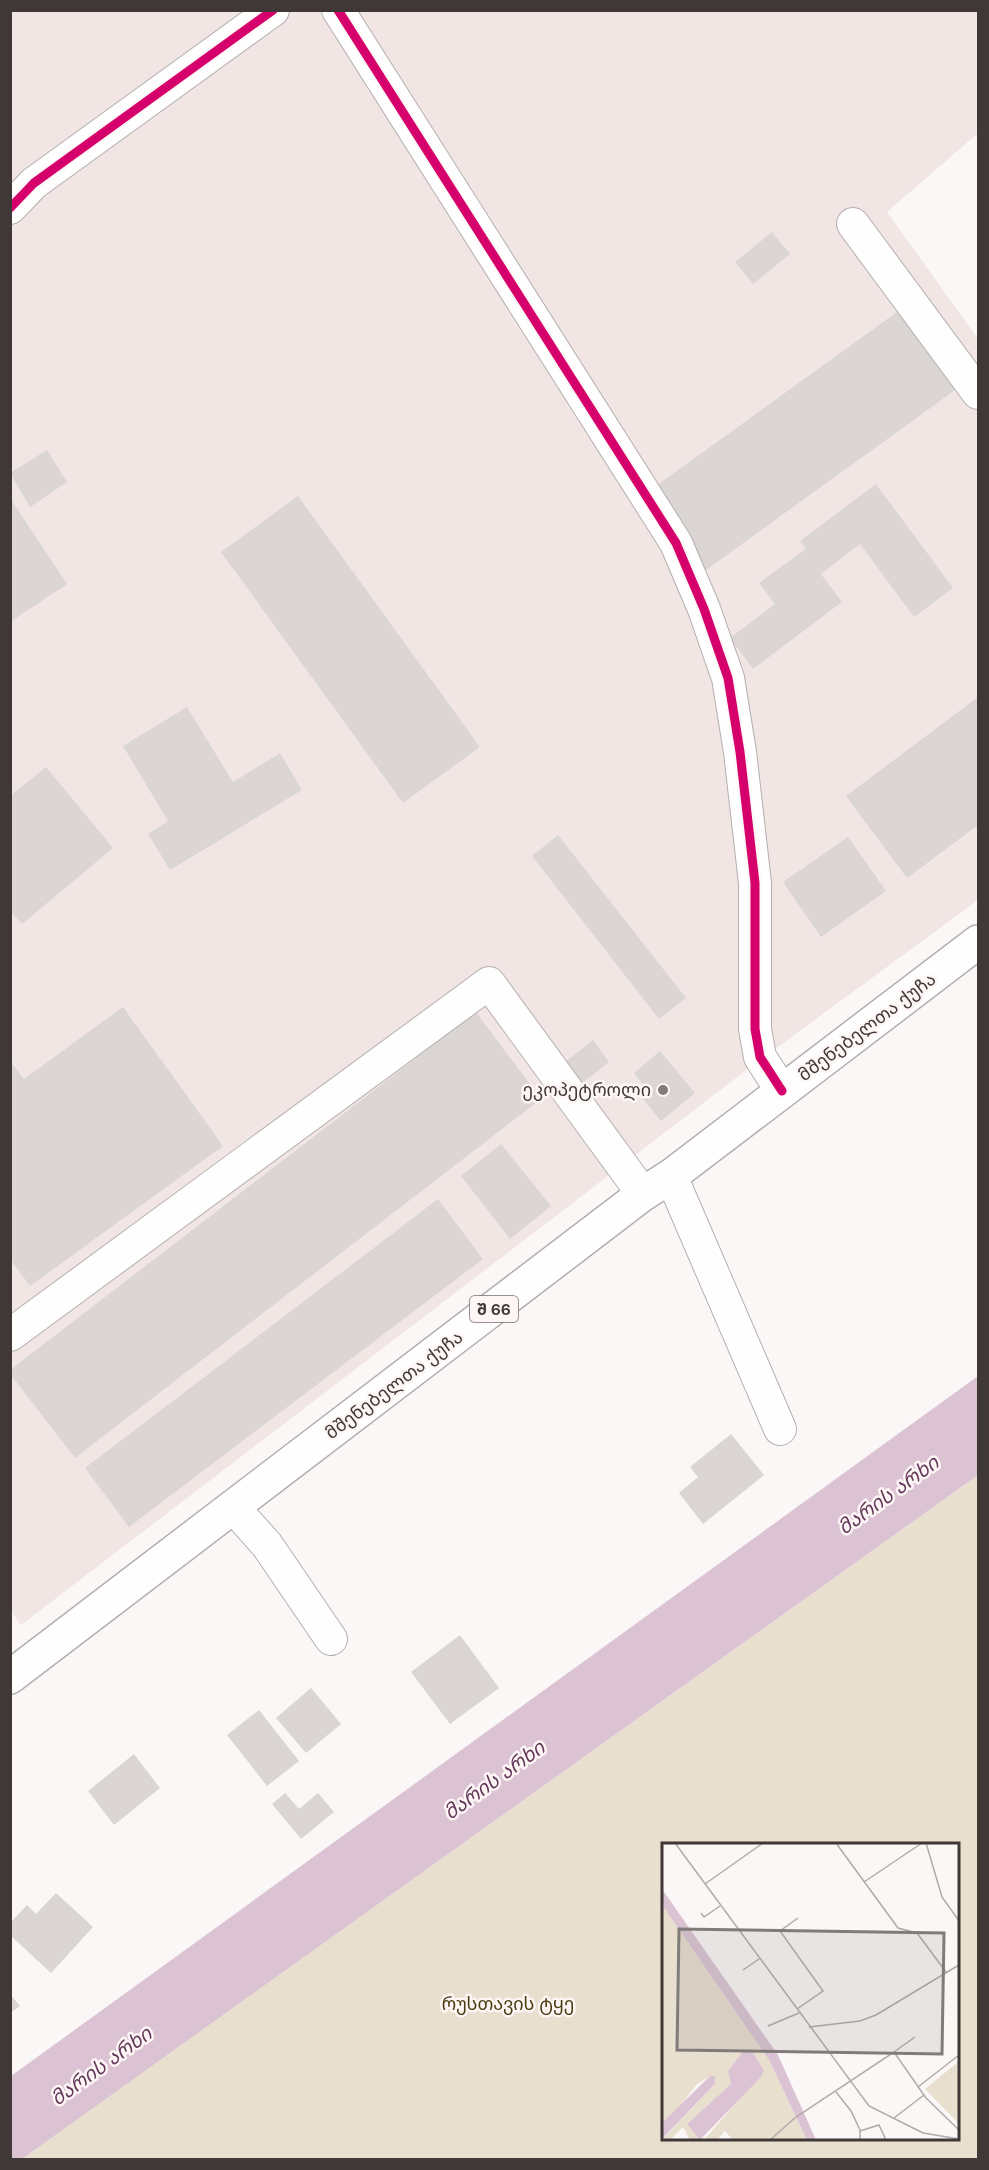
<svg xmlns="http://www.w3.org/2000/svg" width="989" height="2170" viewBox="0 0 989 2170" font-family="'DM Sans','Noto Sans Georgian',sans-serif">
  <rect width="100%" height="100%" fill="#fbf7f7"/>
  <path fill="#f1e6e4" d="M 10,11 L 978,11 L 978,133 L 887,212 L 978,339 L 978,900 L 740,1075 L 21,1625 L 10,1610 Z"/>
  <path fill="#e8dfcf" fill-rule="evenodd" d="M 978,1475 L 978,2159 L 22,2159 ZM 664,1844 L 958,1844 L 958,2138 L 664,2138 Z"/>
  <path fill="#dbc3d4" d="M 978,1376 L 978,1475 L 22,2159 L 11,2159 L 11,2076 Z"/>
  <g fill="#dbd6d4">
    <path d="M 772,232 L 790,254 L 753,284 L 735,262 Z"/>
    <path d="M 901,309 L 958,388 L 706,570 L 649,491 Z"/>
    <path d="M 47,450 L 67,482 L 30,507 L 10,473 Z"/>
    <path d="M 876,484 L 953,588 L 914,617 L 860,544 L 821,574 L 842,602 L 753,669 L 730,638 L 775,604 L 759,583 L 806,549 L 800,541 Z"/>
    <path d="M 298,496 L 480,747 L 403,803 L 221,552 Z"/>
    <path d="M 10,498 L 67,584 L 10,622 Z"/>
    <path d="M 978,697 L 978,825 L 907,878 L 846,796 Z"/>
    <path d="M 187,707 L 233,782 L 280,753 L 302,790 L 170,870 L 148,834 L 168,821 L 123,746 Z"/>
    <path d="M 46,767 L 113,848 L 22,924 L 10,911 L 10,796 Z"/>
    <path d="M 558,835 L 686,998 L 659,1019 L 532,856 Z"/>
    <path d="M 848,837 L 886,891 L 821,937 L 783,882 Z"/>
    <path d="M 123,1007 L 223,1146 L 30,1286 L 10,1259 L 10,1061 L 24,1079 Z"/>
    <path d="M 476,1012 L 541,1099 L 75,1458 L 10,1374 L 10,1370 Z"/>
    <path d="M 593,1040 L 609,1062 L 581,1084 L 565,1062 Z"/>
    <path d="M 660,1051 L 695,1093 L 661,1121 L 639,1094 L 646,1088 L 634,1073 Z"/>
    <path d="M 501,1144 L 551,1206 L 510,1239 L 461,1176 Z"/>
    <path d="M 438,1199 L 483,1259 L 129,1527 L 85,1468 Z"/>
    <path d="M 731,1434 L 764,1475 L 703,1524 L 679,1493 L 698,1477 L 690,1467 Z"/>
    <path d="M 460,1635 L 499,1688 L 450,1724 L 411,1672 Z"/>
    <path d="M 311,1688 L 341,1724 L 306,1753 L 276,1718 Z"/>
    <path d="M 259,1710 L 299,1761 L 267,1786 L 227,1735 Z"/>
    <path d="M 134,1754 L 160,1788 L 114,1825 L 88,1791 Z"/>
    <path d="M 285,1793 L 299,1809 L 318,1793 L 334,1812 L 301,1839 L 272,1804 Z"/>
    <path d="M 56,1893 L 93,1927 L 51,1973 L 10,1935 L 10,1923 L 27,1905 L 36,1914 Z"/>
    <path d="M 10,1994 L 20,2006 L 10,2013 Z"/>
  </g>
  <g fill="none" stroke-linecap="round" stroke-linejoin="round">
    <defs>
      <g id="minor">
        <path d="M 338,10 L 676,543 L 704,609 L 728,678 L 740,752 L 755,883 L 755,1029 L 760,1057 L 782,1091"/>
        <path d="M 10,208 L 34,183 L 273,10"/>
        <path d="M 853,224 L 978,393"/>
        <path d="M 671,1176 L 780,1429"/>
        <path d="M 10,1335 L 489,983 L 643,1194"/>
        <path d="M 234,1508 L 267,1545 L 331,1639"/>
      </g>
      <path id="major" d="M 10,1677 L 643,1194 L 671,1176 L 978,942"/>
    </defs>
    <use href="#minor" stroke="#b4afae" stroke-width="34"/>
    <use href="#major" stroke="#b4afae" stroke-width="36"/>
    <use href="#minor" stroke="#fefefe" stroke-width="32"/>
    <use href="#major" stroke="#fefefe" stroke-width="33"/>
    <defs>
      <g id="cycleway">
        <path d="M 338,10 L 676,543 L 704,609 L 728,678 L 740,752 L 755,883 L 755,1029 L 760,1057 L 782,1091"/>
        <path d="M 10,208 L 34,183 L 273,10"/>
      </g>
    </defs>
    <use href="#cycleway" stroke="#fdf6f5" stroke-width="13"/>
    <use href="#cycleway" stroke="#d6006c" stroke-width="9"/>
  </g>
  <circle fill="#817b7a" stroke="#fdf6f5" stroke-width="2" cx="663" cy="1090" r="6"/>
  <g text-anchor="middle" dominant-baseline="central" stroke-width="5" stroke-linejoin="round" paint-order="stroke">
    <rect fill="#fdf6f5" stroke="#787170" stroke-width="1.5" x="470" y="1296" width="48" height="26" rx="4.5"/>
    <g font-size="16" font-weight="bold" fill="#3f3837">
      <text x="494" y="1309">შ 66</text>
    </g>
    <g font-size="18" fill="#3f3837" stroke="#fdf6f5">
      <text transform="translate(867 1027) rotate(-37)">მშენებელთა ქუჩა</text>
      <text transform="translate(394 1385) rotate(-37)">მშენებელთა ქუჩა</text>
    </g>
    <g font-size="18" fill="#3f3837" stroke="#fdf6f5" text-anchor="end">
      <text x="651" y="1090">ეკოპეტროლი</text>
    </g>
    <g font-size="18" fill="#4c3b0f" stroke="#fdf6f5">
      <text x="508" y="2004">რუსთავის ტყე</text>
    </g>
    <g font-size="20" font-style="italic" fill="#64385b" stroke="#fdf6f5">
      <text transform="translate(888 1495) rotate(-36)">მარის არხი</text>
      <text transform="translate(494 1780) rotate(-36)">მარის არხი</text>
      <text transform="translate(101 2066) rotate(-36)">მარის არხი</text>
    </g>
  </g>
  <g transform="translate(662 1843)">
    <rect width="297" height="297" fill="#fbf7f7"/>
    <path d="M 0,62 L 107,217 L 145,297 L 71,297 L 63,288 L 55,297 L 42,297 L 102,227 L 89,207 L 81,208 L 66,228 L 69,241 L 25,281 L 38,297 L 28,297 L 21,284 L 10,295 L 0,297 L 53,241 L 53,234 L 48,233 L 34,242 L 14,269 L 0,280 ZM 296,219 L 297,220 L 297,281 L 263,246 Z" fill="#e8dfcf"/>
    <path d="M 0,46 L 116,212 L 154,297 L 145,297 L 107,217 L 0,62 ZM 89,207 L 102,227 L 99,234 L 38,297 L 25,281 L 69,241 L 66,228 L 81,208 ZM 48,233 L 53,233 L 53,241 L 0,296 L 0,280 Z" fill="#dbc3d4"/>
    <path fill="none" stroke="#b0abaa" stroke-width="1.5" d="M 13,0 L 207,263 L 261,290 L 297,296M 174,0 L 236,85 L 255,90 L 284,129M 264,0 L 280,54 L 297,78M 202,39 L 260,0M 43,41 L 101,0M 39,70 L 42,74 L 58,63M 81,127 L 97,116M 135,166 L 161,148 L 118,88 L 136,75M 106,183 L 137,170M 147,184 L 198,178 L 214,172 L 297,122M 232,209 L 253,194M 256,244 L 297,212M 174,249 L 189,268 L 198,287 L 198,297M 232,275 L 262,252M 198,288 L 217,282 L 224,297M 108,297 L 134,274 L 232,209 L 264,255 L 297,287"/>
    <path fill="#817b7a" fill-opacity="0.15" stroke="#817b7a" stroke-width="3" d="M 17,86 L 282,90 L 280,211 L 15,207 Z"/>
    <rect width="297" height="297" fill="none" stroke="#3f3837" stroke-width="3"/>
  </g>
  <rect width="989" height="2170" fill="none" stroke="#3f3837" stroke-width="24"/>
</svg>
